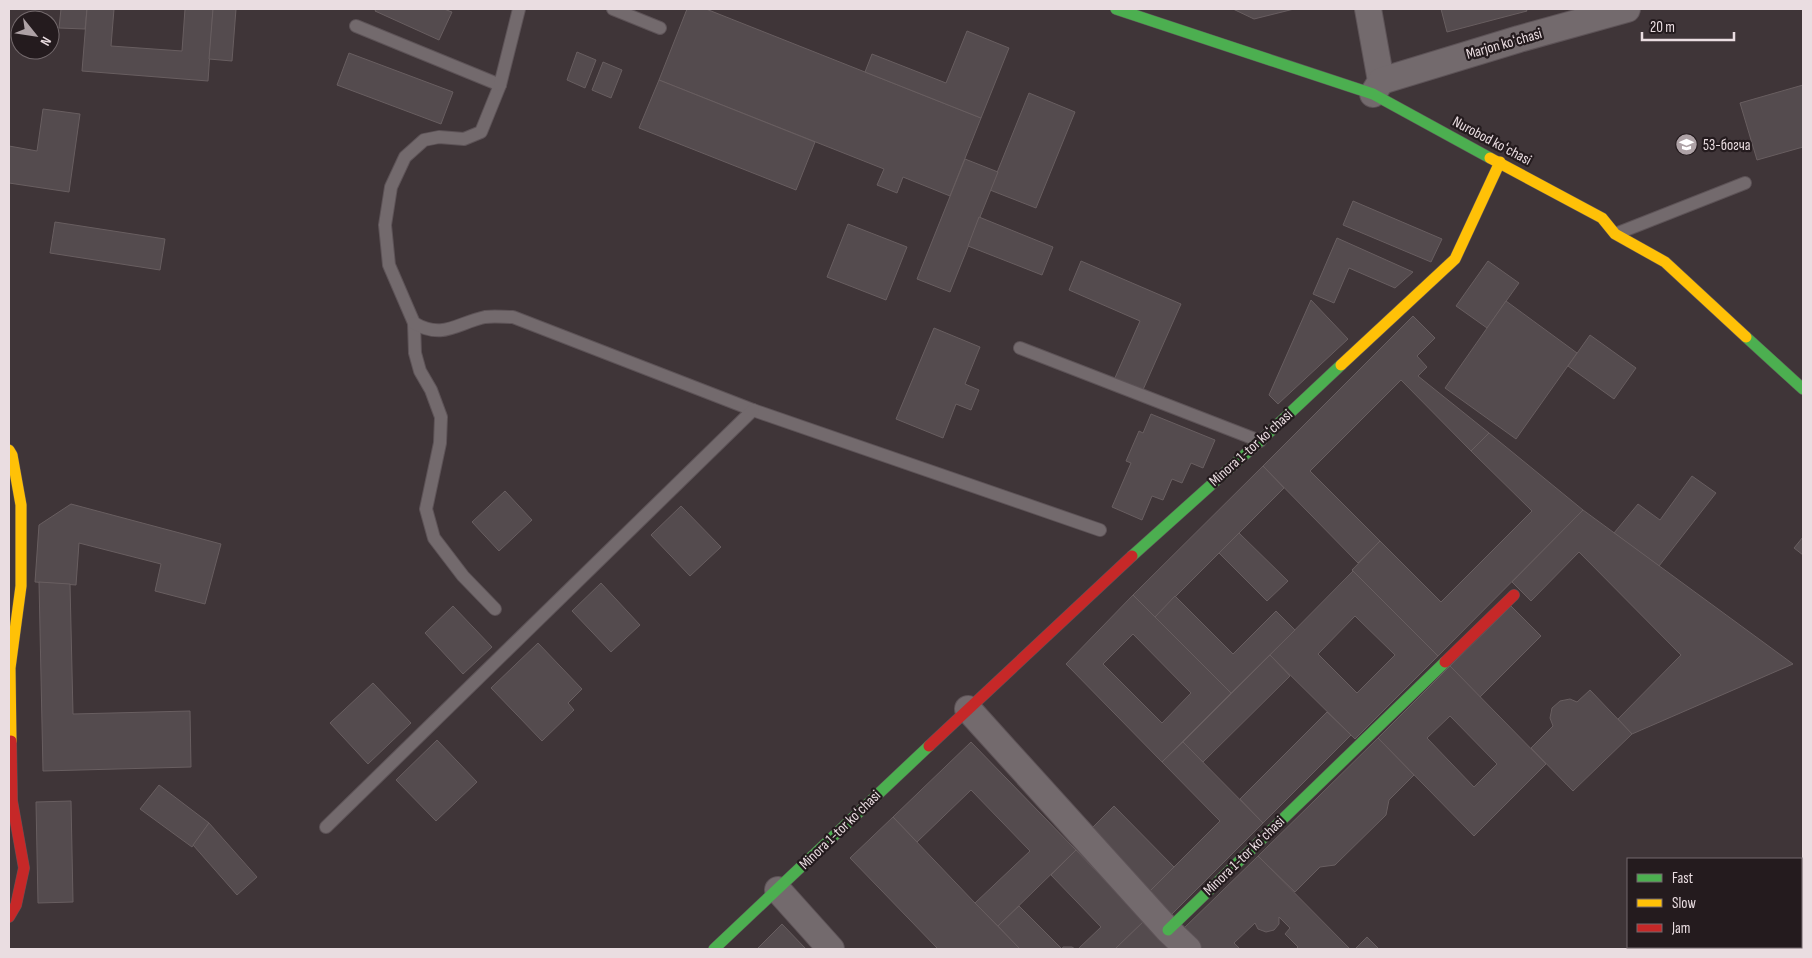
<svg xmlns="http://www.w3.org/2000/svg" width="1812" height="958" viewBox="0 0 1812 958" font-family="'Sofia Sans Condensed',sans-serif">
  <rect width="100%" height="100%" fill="#3f3538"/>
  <g fill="#544b4e" stroke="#685e60" fill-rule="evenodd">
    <path d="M 61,9 L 87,9 L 85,29 L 59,28 Z"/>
    <path d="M 87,9 L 114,9 L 111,46 L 182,51 L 185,9 L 213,9 L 208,81 L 82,71 Z"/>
    <path d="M 213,9 L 236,9 L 232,61 L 209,59 Z"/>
    <path d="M 376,9 L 444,9 L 452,12 L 439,40 L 375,11 Z"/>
    <path d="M 687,9 L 706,9 L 981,118 L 950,196 L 903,177 L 897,193 L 877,185 L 884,169 L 659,80 Z"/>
    <path d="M 1233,9 L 1294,9 L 1254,19 Z"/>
    <path d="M 1441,9 L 1526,9 L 1527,11 L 1447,32 Z"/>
    <path d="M 967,31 L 1009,48 L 981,118 L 865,72 L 872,54 L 946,83 Z"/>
    <path d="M 577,52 L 596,60 L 585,88 L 567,80 Z"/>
    <path d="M 349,53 L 453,92 L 441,124 L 337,85 Z"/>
    <path d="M 603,62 L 622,70 L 611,98 L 592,90 Z"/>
    <path d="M 659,80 L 815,142 L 796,190 L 639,128 Z"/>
    <path d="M 1803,85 L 1803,147 L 1757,160 L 1740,103 Z"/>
    <path d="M 1029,93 L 1075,112 L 1036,208 L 990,190 Z"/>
    <path d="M 43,109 L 80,114 L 69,192 L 9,183 L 9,146 L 37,151 Z"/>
    <path d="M 965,159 L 998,172 L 950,292 L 917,279 Z"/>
    <path d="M 1353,201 L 1442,239 L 1431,262 L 1343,225 Z"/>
    <path d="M 979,217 L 1053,247 L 1042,275 L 968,246 Z"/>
    <path d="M 55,222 L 165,239 L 160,270 L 50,253 Z"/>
    <path d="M 848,224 L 907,247 L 886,300 L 827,277 Z"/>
    <path d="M 1337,238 L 1413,272 L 1395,288 L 1349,268 L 1334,303 L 1313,294 Z"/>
    <path d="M 1081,261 L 1181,304 L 1142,392 L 1114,380 L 1140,321 L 1069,290 Z"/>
    <path d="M 1488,261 L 1519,283 L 1487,328 L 1456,306 Z"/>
    <path d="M 1311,300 L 1348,339 L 1278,404 L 1269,395 Z"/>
    <path d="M 1506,301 L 1577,353 L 1516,439 L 1445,388 Z"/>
    <path d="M 1413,316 L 1435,338 L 1417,356 L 1427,367 L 1418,376 L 1489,433 L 1471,451 L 1401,380 L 1310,471 L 1380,541 L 1358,563 L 1263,466 Z"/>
    <path d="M 934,328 L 980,347 L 965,384 L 979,390 L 971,410 L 956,404 L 943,438 L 896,419 Z"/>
    <path d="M 1590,335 L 1636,368 L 1614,399 L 1568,366 Z"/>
    <path d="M 1151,414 L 1215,440 L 1203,468 L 1191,463 L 1182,483 L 1172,479 L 1163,500 L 1152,496 L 1142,520 L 1112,507 L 1131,463 L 1126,461 L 1139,431 L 1143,433 Z"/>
    <path d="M 1489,433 L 1583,510 L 1438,656 L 1352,570 L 1380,541 L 1441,602 L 1532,511 L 1471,451 Z"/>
    <path d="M 1263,466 L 1284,488 L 1155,617 L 1133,595 Z"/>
    <path d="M 1692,476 L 1716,493 L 1659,566 L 1614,533 L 1638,504 L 1660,520 Z"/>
    <path d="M 505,491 L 532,520 L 499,551 L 472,522 Z"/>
    <path d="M 71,504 L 221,544 L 205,604 L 155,591 L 161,564 L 79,543 L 76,585 L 35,582 L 39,525 Z"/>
    <path d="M 681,506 L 721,547 L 690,576 L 651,535 Z"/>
    <path d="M 1583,510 L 1793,664 L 1632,734 L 1618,719 L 1681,655 L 1579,552 L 1531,601 L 1512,582 Z"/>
    <path d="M 1239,533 L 1288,581 L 1267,601 L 1219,553 Z"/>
    <path d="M 1803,537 L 1803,555 L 1794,548 Z"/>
    <path d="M 1353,571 L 1438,656 L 1355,739 L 1270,655 ZM 1355,616 L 1395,655 L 1357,693 L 1318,654 Z"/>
    <path d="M 39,582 L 70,584 L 73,714 L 190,711 L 191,767 L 43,771 Z"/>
    <path d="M 601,583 L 640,625 L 611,652 L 572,611 Z"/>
    <path d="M 1133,595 L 1231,693 L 1162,762 L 1066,664 ZM 1133,634 L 1191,693 L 1162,723 L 1103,664 Z"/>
    <path d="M 1175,596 L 1233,654 L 1276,611 L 1295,630 L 1231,693 L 1155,617 Z"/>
    <path d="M 453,606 L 492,647 L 463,674 L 425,633 Z"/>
    <path d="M 1511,606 L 1541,636 L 1480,697 L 1450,666 Z"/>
    <path d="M 538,643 L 582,689 L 568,703 L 574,710 L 542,741 L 491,688 Z"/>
    <path d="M 1270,655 L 1290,676 L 1203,762 L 1183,742 Z"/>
    <path d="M 1450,666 L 1546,764 L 1474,836 L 1378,738 ZM 1450,716 L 1497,764 L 1474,787 L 1427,738 Z"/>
    <path d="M 373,683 L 411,723 L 368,764 L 330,723 Z"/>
    <path d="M 1590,690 L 1632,734 L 1573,791 L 1531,748 L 1553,726 L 1550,718 L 1552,708 L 1560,701 L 1570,699 L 1577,702 Z"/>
    <path d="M 1327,712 L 1351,735 L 1263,823 L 1240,799 Z"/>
    <path d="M 1378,738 L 1414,775 L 1389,800 L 1386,815 L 1335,865 L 1320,867 L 1295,892 L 1258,856 Z"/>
    <path d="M 437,740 L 477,782 L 436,821 L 396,780 Z"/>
    <path d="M 971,742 L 1076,850 L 998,926 L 975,903 L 1030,851 L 971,790 L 917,842 L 893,817 Z"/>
    <path d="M 1183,742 L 1263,823 L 1172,914 L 1149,892 L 1220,821 L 1162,762 Z"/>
    <path d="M 159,785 L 209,823 L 192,847 L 140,809 Z"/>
    <path d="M 71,801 L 73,902 L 38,903 L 36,802 Z"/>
    <path d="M 1114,806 L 1174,867 L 1149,892 L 1089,831 Z"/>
    <path d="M 893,817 L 975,903 L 1020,949 L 938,949 L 850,858 Z"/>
    <path d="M 209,823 L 257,877 L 237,895 L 193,845 Z"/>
    <path d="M 1076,850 L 1144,921 L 1115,949 L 1078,949 L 1101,927 L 1051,875 Z"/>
    <path d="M 1258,856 L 1350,949 L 1296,949 L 1298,947 L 1285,934 L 1290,928 L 1279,917 L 1279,924 L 1274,930 L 1266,932 L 1258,929 L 1255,923 L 1234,943 L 1240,949 L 1201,949 L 1182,930 Z"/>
    <path d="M 1019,906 L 1062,949 L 1063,947 L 1072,947 L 1075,949 L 1020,949 L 998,926 Z"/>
    <path d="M 1144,921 L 1172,949 L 1115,949 Z"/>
    <path d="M 782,924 L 806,949 L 757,949 Z"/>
    <path d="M 1367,937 L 1379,949 L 1355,949 Z"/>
    <path d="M 1703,947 L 1772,947 L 1773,949 L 1704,949 Z"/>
  </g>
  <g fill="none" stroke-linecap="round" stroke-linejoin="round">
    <defs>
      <g id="lane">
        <path d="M 613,9 L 660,28"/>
        <path d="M 356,26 L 500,85 L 481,132 L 464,139 L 439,137 L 424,140 L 405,157 L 391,187 L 385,225 L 389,265 L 414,323 L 415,353 L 420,371 L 431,390 L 441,417 L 440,443 L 426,509 L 434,538 L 463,576 L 495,609"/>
        <path d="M 500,85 L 519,9"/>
        <path d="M 1618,233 L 1745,183"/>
        <path d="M 414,323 C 443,340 457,323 485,317 C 494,316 504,317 513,317 L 753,410 L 1100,530"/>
        <path d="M 1020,348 L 1260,441"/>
        <path d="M 326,827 L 753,410"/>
      </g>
      <g id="street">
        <path d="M 1368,9 L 1381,81 L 1373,94"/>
        <path d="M 1381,81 L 1519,39 L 1627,9"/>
        <path d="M 968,709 L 1168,930 L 1188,949"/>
        <path d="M 778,890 L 831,949"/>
      </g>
      <g id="fast">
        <path d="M 1116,9 L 1373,94 L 1490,158"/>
        <path d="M 1746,337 L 1803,389"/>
        <path d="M 1132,556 L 1260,441 L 1341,365"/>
        <path d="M 1168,930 L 1445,662"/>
        <path d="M 714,949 L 929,746"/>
      </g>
      <g id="slow">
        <path d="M 1490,158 L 1602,218 L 1615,234 L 1665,262 L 1746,337"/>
        <path d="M 1341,365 L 1455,259 L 1500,162"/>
        <path d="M 9,450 L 12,455 L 21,505 L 21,586 L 10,668 L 11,741"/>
      </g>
      <g id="jam">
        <path d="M 1445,662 L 1514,595"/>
        <path d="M 929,746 L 1132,556"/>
        <path d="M 9,917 L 16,905 L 24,868 L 12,801 L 11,741"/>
      </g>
    </defs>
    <use href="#lane" stroke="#5d5357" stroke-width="14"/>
    <use href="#street" stroke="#5d5357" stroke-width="28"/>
    <use href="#fast" stroke="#5d5357" stroke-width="12"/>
    <use href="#slow" stroke="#5d5357" stroke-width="12"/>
    <use href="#jam" stroke="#5d5357" stroke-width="12"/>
    <use href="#lane" stroke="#736a6d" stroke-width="12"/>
    <use href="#street" stroke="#736a6d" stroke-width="26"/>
    <use href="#fast" stroke="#4caf50" stroke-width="11"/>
    <use href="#slow" stroke="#ffc107" stroke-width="11"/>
    <use href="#jam" stroke="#c62828" stroke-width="11"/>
  </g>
  <defs>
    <symbol id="school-disc" viewBox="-11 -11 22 22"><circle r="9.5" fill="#aea2a6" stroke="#241b1e"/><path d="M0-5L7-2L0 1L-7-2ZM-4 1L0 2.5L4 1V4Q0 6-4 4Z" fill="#fff"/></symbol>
  </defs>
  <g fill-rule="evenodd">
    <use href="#school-disc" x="1674" y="132" width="25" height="25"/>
  </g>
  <g text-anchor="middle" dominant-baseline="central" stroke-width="4.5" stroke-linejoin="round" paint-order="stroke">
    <g font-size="15" fill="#eadde1" stroke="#241b1e">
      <text transform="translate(1504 44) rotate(-16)">Marjon koʻchasi</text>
      <text transform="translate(1492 141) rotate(28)">Nurobod koʻchasi</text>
      <text transform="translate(1251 448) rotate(-42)">Minora 1-tor koʻchasi</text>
      <text transform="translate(840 830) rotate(-44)">Minora 1-tor koʻchasi</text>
      <text transform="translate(1244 856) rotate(-44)">Minora 1-tor koʻchasi</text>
    </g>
    <g font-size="15" fill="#eadde1" stroke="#241b1e" text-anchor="start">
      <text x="1703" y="145">53-богча</text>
    </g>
  </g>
  <rect width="1812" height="958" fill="none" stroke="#eadde1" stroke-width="20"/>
  <rect x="1627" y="858" width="175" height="90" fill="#241b1e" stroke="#73696c"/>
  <rect x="1637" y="874" width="25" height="8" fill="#4caf50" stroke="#73696c"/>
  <text x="1672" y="883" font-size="15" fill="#eadde1">Fast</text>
  <rect x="1637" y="899" width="25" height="8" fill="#ffc107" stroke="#73696c"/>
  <text x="1672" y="908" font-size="15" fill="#eadde1">Slow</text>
  <rect x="1637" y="924" width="25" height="8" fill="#c62828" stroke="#73696c"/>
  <text x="1672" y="933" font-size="15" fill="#eadde1">Jam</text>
  <g transform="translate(35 35) rotate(120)"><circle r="24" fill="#241b1e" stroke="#73696c"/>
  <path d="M0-4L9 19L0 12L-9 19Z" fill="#aea2a6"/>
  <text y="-8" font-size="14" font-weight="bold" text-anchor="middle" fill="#eadde1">N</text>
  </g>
  <path d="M1642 32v8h92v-8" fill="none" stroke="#eadde1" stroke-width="2.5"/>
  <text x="1650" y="32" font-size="15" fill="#eadde1" stroke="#241b1e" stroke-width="4" paint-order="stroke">20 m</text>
</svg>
